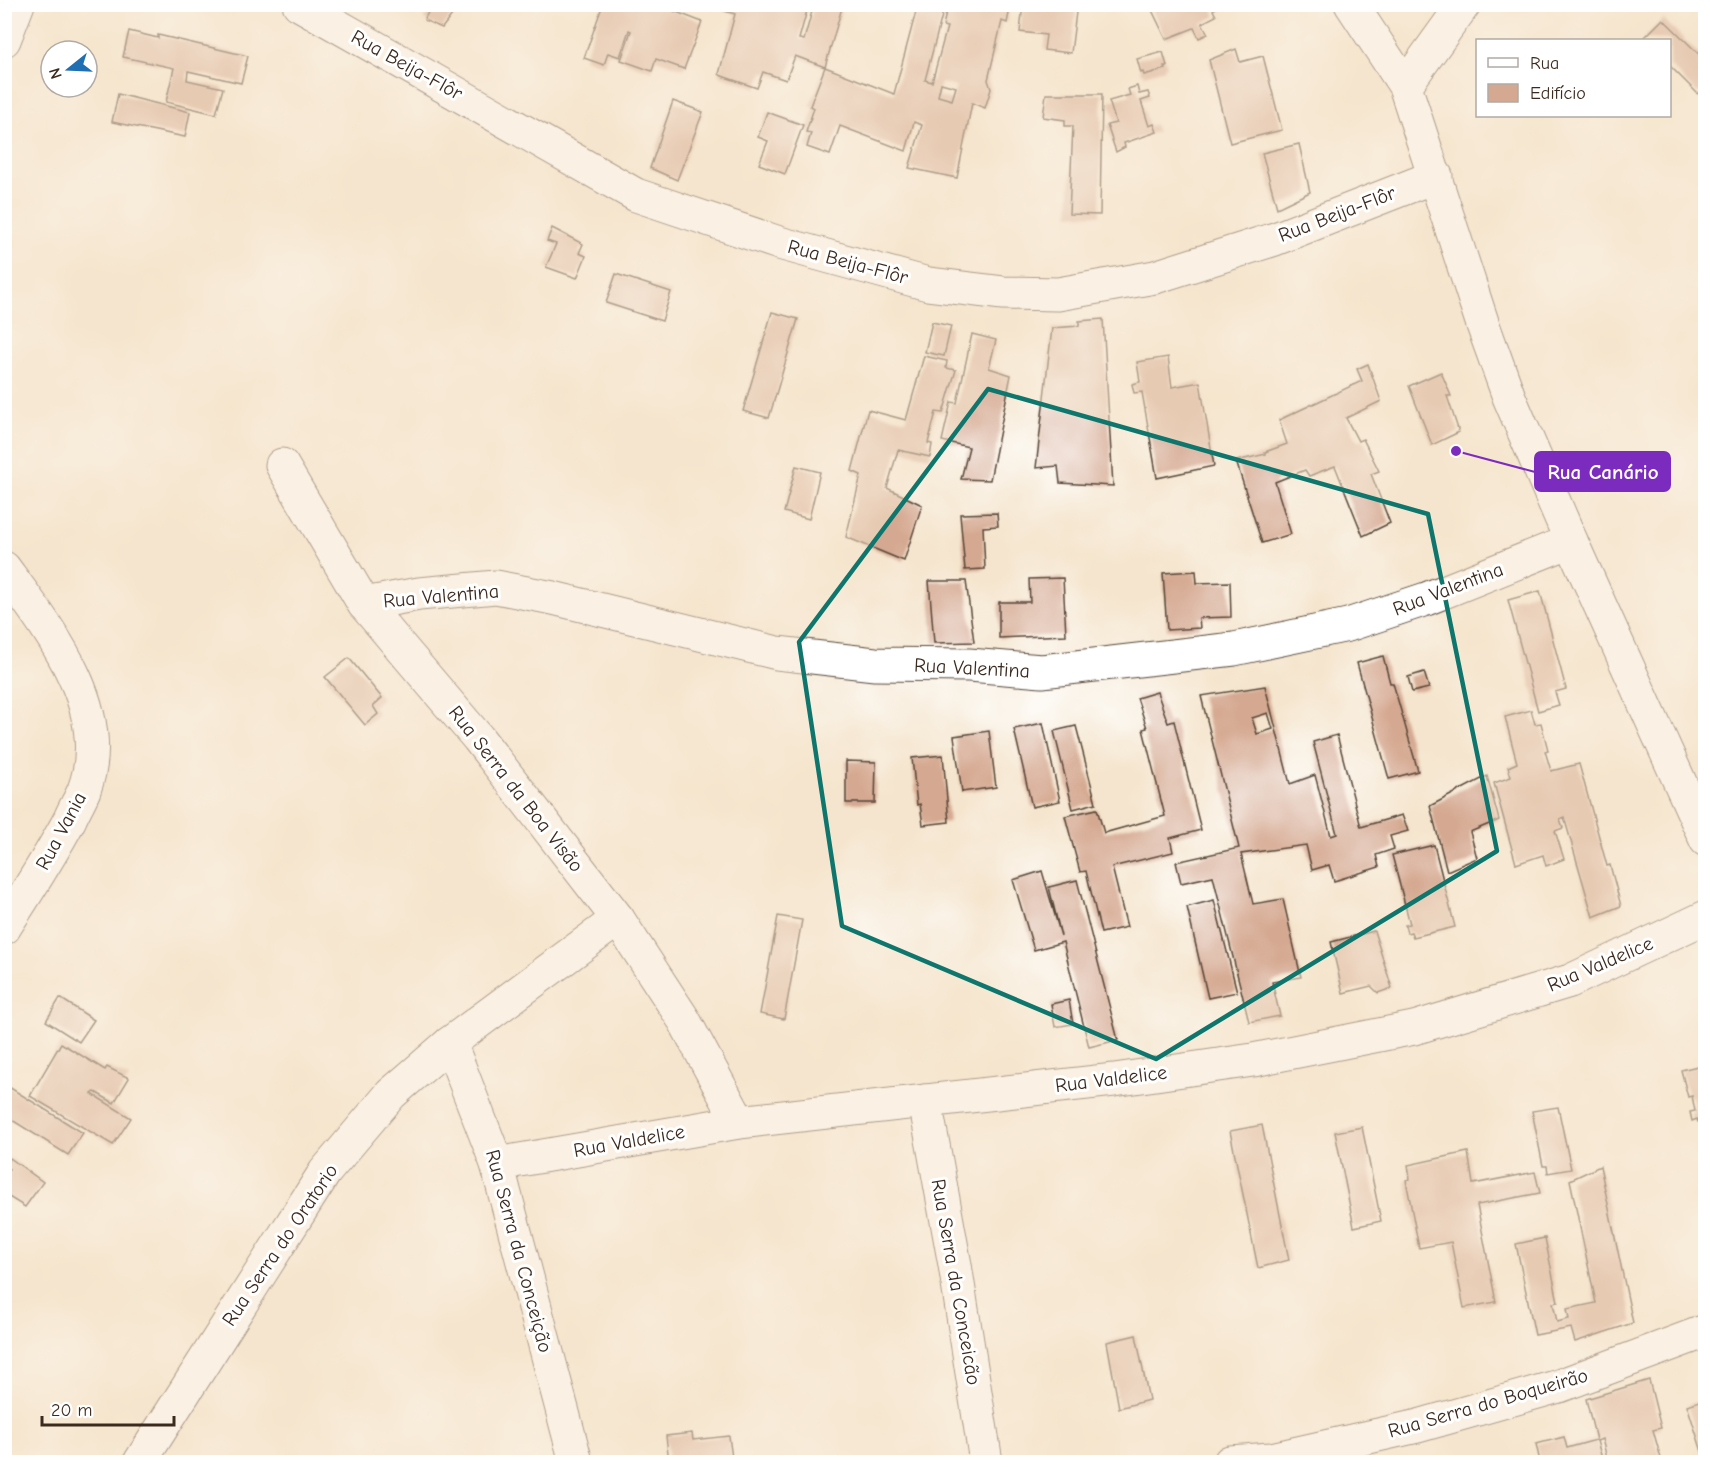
<svg xmlns="http://www.w3.org/2000/svg" width="1710" height="1467" viewBox="0 0 1710 1467" font-family="'Comic Neue',sans-serif">
  <rect width="100%" height="100%" fill="#fff"/>
  <filter id="ink" filterUnits="userSpaceOnUse"><feTurbulence type="fractalNoise" baseFrequency=".0167" numOctaves="2"/><feDisplacementMap in="SourceGraphic" scale="12" xChannelSelector="R" yChannelSelector="G"/><feConvolveMatrix kernelMatrix="1 2 1 2 8 2 1 2 1" color-interpolation-filters="sRGB"/></filter>
  <filter id="wash" filterUnits="userSpaceOnUse"><feTurbulence type="fractalNoise" baseFrequency=".008" numOctaves="4" result="noise"/><feDisplacementMap in="SourceGraphic" scale="24" xChannelSelector="R" yChannelSelector="G"/><feGaussianBlur stdDeviation="1.35" result="paint"/><feColorMatrix in="noise" values="0 0 0 0 0 0 0 0 0 0 0 0 0 0 0 0 0 1.4 0 .05"/><feComposite in="paint" operator="in"/></filter>
  <g filter="url(#wash)">
    <rect width="100%" height="100%" fill="#f5e5ce"/>
    <g id="blocks">
      <g fill="#d5a991" fill-rule="evenodd">
        <path d="M 603,4 L 656,4 L 702,22 L 684,69 L 656,59 L 652,71 L 621,60 L 631,31 L 629,30 L 620,57 L 608,53 L 604,65 L 584,58 Z"/>
        <path d="M 711,4 L 800,4 L 808,7 L 799,39 L 804,40 L 814,4 L 843,4 L 825,67 L 894,94 L 918,4 L 945,4 L 925,80 L 932,82 L 947,27 L 943,26 L 948,4 L 1011,4 L 1007,23 L 1002,21 L 988,80 L 991,89 L 985,108 L 972,103 L 957,178 L 909,168 L 922,125 L 914,122 L 906,151 L 840,126 L 830,155 L 807,147 L 811,133 L 806,132 L 814,108 L 810,106 L 825,67 L 795,56 L 786,80 L 763,72 L 757,88 L 722,76 L 719,74 L 735,14 L 711,7 ZM 941,83 L 956,87 L 952,100 L 938,96 Z"/>
        <path d="M 1023,4 L 1077,4 L 1071,53 L 1044,50 L 1046,35 L 1020,32 Z"/>
        <path d="M 1149,4 L 1222,4 L 1213,10 L 1216,16 L 1202,23 L 1208,34 L 1199,38 L 1194,28 L 1166,39 Z"/>
        <path d="M 432,5 L 452,15 L 442,28 L 424,20 Z"/>
        <path d="M 1663,19 L 1706,61 L 1706,70 L 1701,74 L 1706,79 L 1706,86 L 1698,94 L 1670,66 L 1670,40 L 1643,39 Z"/>
        <path d="M 129,31 L 158,38 L 158,35 L 248,56 L 241,83 L 188,71 L 187,80 L 223,88 L 216,114 L 166,102 L 174,68 L 123,57 Z"/>
        <path d="M 1236,49 L 1240,62 L 1263,56 L 1282,130 L 1230,143 L 1209,60 Z"/>
        <path d="M 1163,52 L 1167,66 L 1164,66 L 1165,69 L 1144,75 L 1143,72 L 1141,73 L 1137,59 Z"/>
        <path d="M 1137,86 L 1139,94 L 1148,92 L 1150,98 L 1141,101 L 1149,126 L 1154,124 L 1157,132 L 1124,143 L 1125,147 L 1116,152 L 1107,125 L 1116,123 L 1109,101 L 1130,95 L 1128,89 Z"/>
        <path d="M 118,94 L 190,112 L 185,137 L 112,122 Z"/>
        <path d="M 1046,94 L 1102,94 L 1100,215 L 1069,214 L 1073,126 L 1065,126 L 1065,120 L 1043,117 Z"/>
        <path d="M 673,101 L 703,112 L 677,180 L 650,168 Z"/>
        <path d="M 767,112 L 803,125 L 785,174 L 759,164 L 768,141 L 758,137 Z"/>
        <path d="M 1299,144 L 1310,192 L 1277,208 L 1262,153 Z"/>
        <path d="M 552,228 L 583,244 L 579,253 L 586,256 L 577,278 L 546,267 L 556,244 L 547,241 Z"/>
        <path d="M 616,274 L 671,292 L 662,321 L 606,303 Z"/>
        <path d="M 772,312 L 798,319 L 769,418 L 743,411 Z"/>
        <path d="M 1103,319 L 1113,486 L 1060,483 L 1058,466 L 1036,468 L 1052,328 L 1079,326 L 1079,321 Z"/>
        <path d="M 932,322 L 951,326 L 944,356 L 925,352 Z"/>
        <path d="M 972,334 L 996,340 L 989,368 L 1011,375 L 990,480 L 961,479 L 969,447 L 942,441 L 951,402 L 957,403 Z"/>
        <path d="M 924,356 L 947,361 L 946,368 L 956,370 L 943,413 L 936,412 L 928,443 L 932,444 L 930,457 L 898,450 L 887,488 L 922,505 L 904,561 L 846,537 L 861,475 L 852,471 L 868,410 L 906,420 Z"/>
        <path d="M 1168,357 L 1172,387 L 1200,382 L 1214,466 L 1157,478 L 1142,392 L 1134,393 L 1132,384 L 1140,382 L 1137,362 Z"/>
        <path d="M 1368,364 L 1381,401 L 1346,418 L 1358,441 L 1363,439 L 1379,471 L 1371,474 L 1390,523 L 1363,536 L 1335,466 L 1309,476 L 1305,470 L 1275,482 L 1291,534 L 1262,543 L 1236,461 L 1266,454 L 1265,452 L 1287,444 L 1279,420 L 1362,381 L 1357,369 Z"/>
        <path d="M 1441,372 L 1451,396 L 1447,396 L 1459,432 L 1432,445 L 1409,386 Z"/>
        <path d="M 796,466 L 820,472 L 809,519 L 784,512 Z"/>
        <path d="M 997,513 L 998,526 L 983,527 L 985,569 L 965,570 L 960,514 Z"/>
        <path d="M 1196,571 L 1197,583 L 1230,582 L 1231,617 L 1199,618 L 1200,628 L 1167,630 L 1163,573 Z"/>
        <path d="M 1063,578 L 1066,635 L 999,638 L 999,602 L 1030,602 L 1029,579 Z"/>
        <path d="M 929,581 L 966,581 L 974,642 L 934,643 Z"/>
        <path d="M 1540,591 L 1566,689 L 1555,692 L 1559,705 L 1538,711 L 1508,600 Z"/>
        <path d="M 1383,656 L 1390,683 L 1393,683 L 1418,771 L 1389,779 L 1357,663 Z"/>
        <path d="M 349,658 L 382,698 L 373,706 L 378,714 L 365,725 L 325,677 Z"/>
        <path d="M 1424,672 L 1429,688 L 1412,692 L 1408,677 Z"/>
        <path d="M 1265,686 L 1290,784 L 1315,775 L 1331,836 L 1337,834 L 1313,742 L 1337,735 L 1361,827 L 1402,815 L 1408,831 L 1390,836 L 1394,849 L 1376,855 L 1379,867 L 1334,881 L 1329,865 L 1312,870 L 1306,845 L 1241,854 L 1253,904 L 1283,899 L 1301,977 L 1272,982 L 1280,1016 L 1249,1022 L 1213,876 L 1181,883 L 1176,862 L 1239,848 L 1201,696 ZM 1268,713 L 1273,729 L 1257,734 L 1252,718 Z"/>
        <path d="M 1157,692 L 1168,723 L 1174,721 L 1201,830 L 1170,838 L 1173,852 L 1112,867 L 1127,927 L 1101,933 L 1086,871 L 1080,872 L 1065,816 L 1097,809 L 1104,833 L 1165,816 L 1143,729 L 1147,728 L 1137,698 Z"/>
        <path d="M 1531,710 L 1535,724 L 1541,723 L 1548,750 L 1545,751 L 1551,771 L 1579,764 L 1607,866 L 1610,865 L 1621,906 L 1593,917 L 1564,817 L 1560,819 L 1563,828 L 1555,831 L 1564,859 L 1546,866 L 1543,855 L 1516,864 L 1494,783 L 1511,777 L 1508,767 L 1517,763 L 1505,717 Z"/>
        <path d="M 1043,723 L 1060,801 L 1032,807 L 1014,729 Z"/>
        <path d="M 1076,726 L 1096,803 L 1073,809 L 1054,731 Z"/>
        <path d="M 989,731 L 996,787 L 962,792 L 954,736 Z"/>
        <path d="M 943,755 L 949,822 L 923,825 L 920,804 L 917,805 L 912,758 Z"/>
        <path d="M 846,761 L 876,762 L 875,803 L 846,803 Z"/>
        <path d="M 1487,776 L 1499,820 L 1470,832 L 1477,858 L 1447,871 L 1430,806 Z"/>
        <path d="M 1434,845 L 1455,927 L 1413,937 L 1411,932 L 1407,933 L 1405,925 L 1410,924 L 1392,855 Z"/>
        <path d="M 1042,871 L 1061,936 L 1049,887 L 1077,880 L 1118,1040 L 1089,1047 L 1063,942 L 1034,950 L 1013,880 Z"/>
        <path d="M 1214,900 L 1237,992 L 1208,998 L 1187,907 Z"/>
        <path d="M 778,916 L 802,920 L 784,1019 L 760,1014 Z"/>
        <path d="M 1374,931 L 1392,988 L 1378,993 L 1371,986 L 1343,993 L 1331,942 Z"/>
        <path d="M 60,998 L 94,1020 L 79,1042 L 46,1021 Z"/>
        <path d="M 1069,1000 L 1073,1024 L 1055,1027 L 1051,1004 Z"/>
        <path d="M 61,1043 L 105,1070 L 107,1067 L 129,1078 L 114,1103 L 95,1092 L 92,1094 L 131,1118 L 113,1145 L 30,1096 Z"/>
        <path d="M 1706,1064 L 1706,1118 L 1698,1122 L 1697,1119 L 1692,1121 L 1690,1112 L 1695,1111 L 1692,1096 L 1688,1097 L 1681,1070 Z"/>
        <path d="M 4,1084 L 83,1133 L 68,1155 L 4,1115 Z"/>
        <path d="M 1558,1107 L 1571,1169 L 1548,1173 L 1547,1166 L 1543,1166 L 1532,1111 Z"/>
        <path d="M 1262,1125 L 1289,1260 L 1258,1268 L 1230,1131 Z"/>
        <path d="M 1362,1127 L 1381,1221 L 1354,1227 L 1335,1132 Z"/>
        <path d="M 1468,1152 L 1473,1184 L 1535,1172 L 1540,1193 L 1477,1205 L 1496,1302 L 1464,1308 L 1451,1242 L 1419,1248 L 1406,1180 L 1410,1179 L 1408,1165 Z"/>
        <path d="M 10,1158 L 43,1182 L 25,1207 L 4,1194 L 4,1175 L 9,1169 L 5,1166 Z"/>
        <path d="M 1600,1166 L 1633,1323 L 1575,1342 L 1571,1328 L 1535,1335 L 1516,1244 L 1545,1238 L 1558,1302 L 1553,1303 L 1557,1322 L 1569,1319 L 1567,1309 L 1596,1303 L 1570,1180 Z"/>
        <path d="M 1136,1335 L 1149,1400 L 1119,1408 L 1107,1342 Z"/>
        <path d="M 1649,1380 L 1661,1428 L 1653,1430 L 1662,1462 L 1608,1462 L 1602,1439 L 1597,1441 L 1603,1462 L 1540,1462 L 1536,1444 L 1564,1437 L 1567,1448 L 1596,1440 L 1586,1399 Z"/>
        <path d="M 1706,1399 L 1706,1461 L 1705,1461 L 1687,1405 Z"/>
        <path d="M 692,1433 L 693,1440 L 729,1436 L 732,1458 L 693,1462 L 669,1462 L 666,1436 Z"/>
      </g>
    </g>
  </g>
  <g filter="url(#ink)">
    <use href="#blocks" fill-opacity="0" stroke="#574638" stroke-width="1.5"/>
    <g fill="none" stroke-linecap="round" stroke-linejoin="round">
      <defs>
        <g id="minor">
          <path d="M 299,4 L 636,195 L 779,243 L 928,284 L 1003,293 L 1058,294 L 1155,277 L 1275,239 L 1436,176"/>
          <path d="M 1351,4 L 1405,86 L 1483,325 L 1509,397 L 1571,541 L 1706,840"/>
          <path d="M 1405,86 L 1464,4"/>
          <path d="M 282,465 L 364,604 L 478,738 L 618,919 L 684,1020 L 739,1122"/>
          <path d="M 4,568 C 49,629 114,710 84,790 C 80,800 74,809 70,819 C 50,857 27,892 4,928"/>
          <path d="M 364,604 L 419,594 L 496,587 L 553,598 L 777,653 L 875,664 L 969,665 L 1042,671 L 1234,649 L 1348,625 L 1426,599 L 1571,541"/>
          <path d="M 450,1043 L 497,1164 L 576,1462"/>
          <path d="M 925,1101 L 955,1265 L 986,1462"/>
          <path d="M 497,1164 L 739,1122 L 1114,1080 L 1253,1060 L 1414,1028 L 1570,981 L 1706,917"/>
          <path d="M 140,1462 L 325,1172 L 391,1094 L 450,1043 L 618,919"/>
          <path d="M 1230,1462 L 1271,1459 L 1418,1426 L 1559,1386 L 1706,1331"/>
        </g>
        <path id="tertiary" d="M 4,40 L 18,4"/>
      </defs>
      <use href="#minor" stroke="#574638" stroke-width="35"/>
      <use href="#tertiary" stroke="#574638" stroke-width="35"/>
      <use href="#minor" stroke="#fff" stroke-width="33"/>
      <use href="#tertiary" stroke="#fff" stroke-width="33"/>
    </g>
  </g>
  <path d="M0 0H1710V1467H0ZM 988,389 L 1428,514 L 1497,851 L 1156,1059 L 842,926 L 799,642 Z" fill="#f5e5ce" fill-opacity=".55" fill-rule="evenodd"/>
  <path fill="none" stroke="#0f766e" stroke-width="4.5" stroke-linejoin="round" d="M 988,389 L 1428,514 L 1497,851 L 1156,1059 L 842,926 L 799,642 Z"/>
  <g text-anchor="middle" dominant-baseline="central" stroke-width="6" stroke-linejoin="round" paint-order="stroke">
    <g font-size="20" fill="#3b2a1e" stroke="#fff">
      <text transform="translate(407 65) rotate(29)">Rua Beija-Flôr</text>
      <text transform="translate(1337 214) rotate(-21)">Rua Beija-Flôr</text>
      <text transform="translate(848 262) rotate(15)">Rua Beija-Flôr</text>
      <text transform="translate(1448 589) rotate(-21)">Rua Valentina</text>
      <text transform="translate(441 596) rotate(-5)">Rua Valentina</text>
      <text transform="translate(972 668) rotate(3)">Rua Valentina</text>
      <text transform="translate(516 789) rotate(52)">Rua Serra da Boa Visão</text>
      <text transform="translate(61 831) rotate(-62)">Rua Vania</text>
      <text transform="translate(1600 964) rotate(-23)">Rua Valdelice</text>
      <text transform="translate(1111 1079) rotate(-7)">Rua Valdelice</text>
      <text transform="translate(629 1141) rotate(-10)">Rua Valdelice</text>
      <text transform="translate(280 1245) rotate(-56)">Rua Serra do Oratorio</text>
      <text transform="translate(519 1251) rotate(75)">Rua Serra da Conceição</text>
      <text transform="translate(956 1282) rotate(80)">Rua Serra da Conceicão</text>
      <text transform="translate(1488 1403) rotate(-16)">Rua Serra do Boqueirão</text>
    </g>
  </g>
  <path fill="none" stroke="#7b2cbf" stroke-width="2" d="M1456 451L1535 472"/>
  <circle fill="#7b2cbf" stroke="#fff" stroke-width="2" cx="1456" cy="451" r="6"/>
  <rect fill="#7b2cbf" stroke="#7b2cbf" stroke-width="2" x="1535" y="452" width="135" height="39" rx="6"/>
  <g font-size="21" text-anchor="middle" font-weight="bold" fill="#fff">
    <text x="1603" y="479">Rua Canário</text>
  </g>
  <rect width="1710" height="1467" fill="none" stroke="#fff" stroke-width="24"/>
  <rect x="1476" y="39" width="195" height="78" fill="#ffffff" stroke="#b1aaa5" stroke-width="1.5"/>
  <rect x="1488" y="58" width="30" height="9" fill="#ffffff" stroke="#b1aaa5" stroke-width="1.5"/>
  <text x="1530" y="69" font-size="18" fill="#3b2a1e">Rua</text>
  <rect x="1488" y="84" width="30" height="18" fill="#d5a991" stroke="#b1aaa5" stroke-width="1.5"/>
  <text x="1530" y="99" font-size="18" fill="#3b2a1e">Edifício</text>
  <g transform="translate(69 69) rotate(252)"><circle r="28" fill="#ffffff" stroke="#b1aaa5" stroke-width="1.5"/>
  <path d="M0-4.5L10 22L0 15L-10 22Z" fill="#1f6fb2"/>
  <text y="-9" font-size="16" font-weight="bold" text-anchor="middle" fill="#3b2a1e">N</text>
  </g>
  <path d="M42 1416v9h132v-9" fill="none" stroke="#3b2a1e" stroke-width="3"/>
  <text x="51" y="1416" font-size="18" fill="#3b2a1e" stroke="#ffffff" stroke-width="4.5" paint-order="stroke">20 m</text>
</svg>
